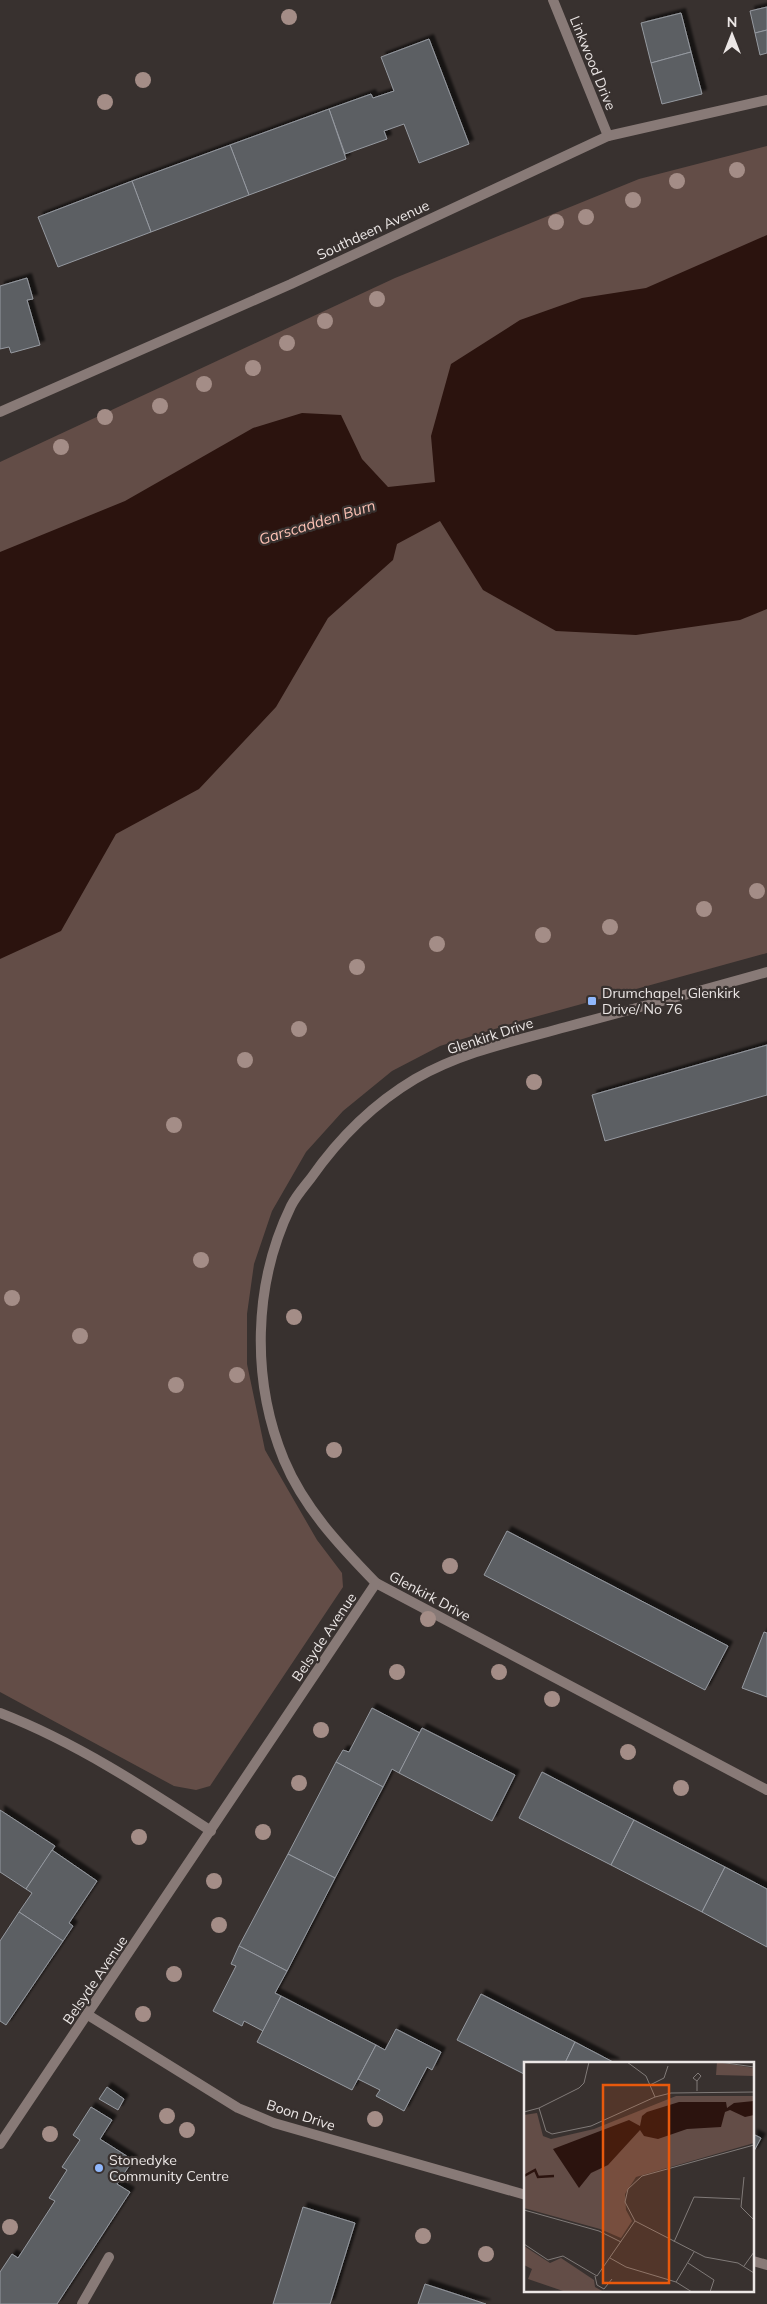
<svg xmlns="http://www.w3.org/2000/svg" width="767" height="2304" viewBox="0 0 767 2304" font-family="Mulish,sans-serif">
  <defs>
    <filter id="shadow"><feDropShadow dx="4.5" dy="-4.5" stdDeviation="1" flood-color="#0009"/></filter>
  </defs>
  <rect width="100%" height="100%" fill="#38312f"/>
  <path fill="#634d47" d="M 767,146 L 767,953 L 520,1021 L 440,1046 L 392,1071 L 343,1111 L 306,1152 L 272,1211 L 254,1264 L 247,1314 L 247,1364 L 265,1450 L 317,1540 L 342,1573 L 343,1587 L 210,1786 L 196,1790 L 174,1786 L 0,1692 L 0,462 L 395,278 L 639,179 Z"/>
  <path fill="#2b130e" d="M 767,235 L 767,609 L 740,620 L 636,635 L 556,631 L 483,590 L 440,521 L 397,544 L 393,560 L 328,618 L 276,707 L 199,789 L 116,834 L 61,931 L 0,959 L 0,552 L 125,501 L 253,428 L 302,413 L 341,415 L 362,459 L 388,487 L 435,482 L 431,436 L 451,364 L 520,320 L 582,298 L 646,288 Z"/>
  <g fill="#5b5e64" stroke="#969aa0" filter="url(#shadow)">
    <path d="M 767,7 L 767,30 L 755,33 L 750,11 Z"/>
    <path d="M 681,13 L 691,52 L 651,63 L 641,23 Z"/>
    <path d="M 767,30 L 767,53 L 760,55 L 755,33 Z"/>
    <path d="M 429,39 L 469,144 L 419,163 L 404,124 L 384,131 L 387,139 L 345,154 L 329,109 L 371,94 L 373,98 L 394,91 L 381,57 Z"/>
    <path d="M 691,52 L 702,94 L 662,104 L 651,63 Z"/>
    <path d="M 329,109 L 346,159 L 249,195 L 230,145 Z"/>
    <path d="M 230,145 L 249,195 L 151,232 L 132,181 Z"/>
    <path d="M 132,181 L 151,232 L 58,267 L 38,217 Z"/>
    <path d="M 27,278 L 33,299 L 27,300 L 40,345 L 11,353 L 9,347 L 0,349 L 0,286 Z"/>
    <path d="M 767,1045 L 767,1095 L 605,1141 L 592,1095 Z"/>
    <path d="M 507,1531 L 728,1646 L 705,1690 L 484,1575 Z"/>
    <path d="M 764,1632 L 767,1633 L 767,1697 L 742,1688 Z"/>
    <path d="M 372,1708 L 420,1733 L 399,1773 L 392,1769 L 383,1787 L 336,1762 L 343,1750 L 349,1752 Z"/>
    <path d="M 422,1728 L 515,1775 L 492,1821 L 399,1773 Z"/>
    <path d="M 336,1762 L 383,1787 L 335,1878 L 288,1854 Z"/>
    <path d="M 542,1772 L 634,1820 L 611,1865 L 519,1818 Z"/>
    <path d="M 0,1810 L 55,1846 L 26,1889 L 0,1872 Z"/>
    <path d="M 634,1820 L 725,1867 L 702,1912 L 611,1865 Z"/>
    <path d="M 52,1850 L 97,1881 L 69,1923 L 73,1926 L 63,1941 L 19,1912 L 32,1893 L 26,1889 Z"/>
    <path d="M 288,1854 L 335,1878 L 287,1971 L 239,1946 Z"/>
    <path d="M 725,1867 L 767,1889 L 767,1947 L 702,1912 Z"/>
    <path d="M 19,1912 L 63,1941 L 6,2025 L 0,2021 L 0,1941 Z"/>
    <path d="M 239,1946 L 287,1971 L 275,1993 L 281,1996 L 263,2031 L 244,2021 L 242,2026 L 213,2011 L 236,1966 L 231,1964 Z"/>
    <path d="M 481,1994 L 575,2042 L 565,2063 L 526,2063 L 526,2075 L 457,2040 Z"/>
    <path d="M 281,1996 L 376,2045 L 352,2090 L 257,2042 Z"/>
    <path d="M 396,2029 L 441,2052 L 432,2070 L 427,2067 L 404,2111 L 376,2096 L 380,2090 L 358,2079 L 376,2045 L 385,2050 Z"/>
    <path d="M 575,2042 L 615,2063 L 565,2063 Z"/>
    <path d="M 107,2087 L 124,2099 L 118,2110 L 99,2099 Z"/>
    <path d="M 91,2107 L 112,2120 L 100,2139 L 133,2160 L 117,2184 L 130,2192 L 57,2304 L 0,2304 L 0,2272 L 12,2254 L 18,2258 L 55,2201 L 49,2198 L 67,2170 L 62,2167 L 80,2140 L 73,2135 Z"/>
    <path d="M 753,2134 L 761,2138 L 753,2153 Z"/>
    <path d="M 303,2207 L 355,2223 L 330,2304 L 273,2304 Z"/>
    <path d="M 425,2284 L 486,2304 L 418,2304 Z"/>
  </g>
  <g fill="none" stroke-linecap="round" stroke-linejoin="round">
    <path stroke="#887a77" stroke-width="10" d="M 82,2304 L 109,2257"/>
    <g stroke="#887a77" stroke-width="10">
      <path d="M 553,0 L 608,136"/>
      <path d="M 0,412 L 291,284 L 608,136 L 767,100"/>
      <path d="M 767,972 C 700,991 633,1009 566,1027 C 515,1041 461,1052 415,1079 C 373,1104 339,1138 311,1178 C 304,1187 296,1196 291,1206 C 253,1284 251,1380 284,1460 C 304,1508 340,1546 376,1583 L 767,1790"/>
      <path d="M 0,1713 C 75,1742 144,1787 211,1831"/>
      <path d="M 88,2015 L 238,2108 L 274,2123 L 526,2195"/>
      <path d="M 0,2144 L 376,1583"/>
      <path d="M 753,2261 L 767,2265"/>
    </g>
  </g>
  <g fill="#a48d87">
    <circle cx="289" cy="17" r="8"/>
    <circle cx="143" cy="80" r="8"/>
    <circle cx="105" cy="102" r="8"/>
    <circle cx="737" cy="170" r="8"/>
    <circle cx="677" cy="181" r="8"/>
    <circle cx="633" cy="200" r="8"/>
    <circle cx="586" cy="217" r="8"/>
    <circle cx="556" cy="222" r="8"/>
    <circle cx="377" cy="299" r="8"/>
    <circle cx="325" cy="321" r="8"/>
    <circle cx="287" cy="343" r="8"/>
    <circle cx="253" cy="368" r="8"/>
    <circle cx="204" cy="384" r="8"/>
    <circle cx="160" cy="406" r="8"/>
    <circle cx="105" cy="417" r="8"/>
    <circle cx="61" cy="447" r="8"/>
    <circle cx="757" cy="891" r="8"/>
    <circle cx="704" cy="909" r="8"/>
    <circle cx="610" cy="927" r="8"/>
    <circle cx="543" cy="935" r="8"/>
    <circle cx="437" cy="944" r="8"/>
    <circle cx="357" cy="967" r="8"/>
    <circle cx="299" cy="1029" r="8"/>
    <circle cx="245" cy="1060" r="8"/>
    <circle cx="534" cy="1082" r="8"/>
    <circle cx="174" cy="1125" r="8"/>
    <circle cx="201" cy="1260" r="8"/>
    <circle cx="12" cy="1298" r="8"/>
    <circle cx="294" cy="1317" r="8"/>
    <circle cx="80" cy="1336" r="8"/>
    <circle cx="237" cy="1375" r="8"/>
    <circle cx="176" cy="1385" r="8"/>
    <circle cx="334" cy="1450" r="8"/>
    <circle cx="450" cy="1566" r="8"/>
    <circle cx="428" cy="1619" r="8"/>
    <circle cx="397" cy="1672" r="8"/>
    <circle cx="499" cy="1672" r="8"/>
    <circle cx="552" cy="1699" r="8"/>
    <circle cx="321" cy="1730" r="8"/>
    <circle cx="628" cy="1752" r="8"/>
    <circle cx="299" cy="1783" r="8"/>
    <circle cx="681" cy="1788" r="8"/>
    <circle cx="263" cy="1832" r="8"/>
    <circle cx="139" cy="1837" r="8"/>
    <circle cx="214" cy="1881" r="8"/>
    <circle cx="219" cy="1925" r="8"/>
    <circle cx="174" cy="1974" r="8"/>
    <circle cx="143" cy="2014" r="8"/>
    <circle cx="167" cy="2116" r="8"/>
    <circle cx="375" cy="2119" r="8"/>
    <circle cx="187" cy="2130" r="8"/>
    <circle cx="50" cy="2134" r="8"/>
    <circle cx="10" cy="2227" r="8"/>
    <circle cx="423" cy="2236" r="8"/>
    <circle cx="486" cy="2254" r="8"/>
  </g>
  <g fill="#90b8fd" stroke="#38312f" stroke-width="2">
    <rect x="587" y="996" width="10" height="10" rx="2.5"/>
    <circle cx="99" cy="2168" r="5"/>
  </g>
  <g text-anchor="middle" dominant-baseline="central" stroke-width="4.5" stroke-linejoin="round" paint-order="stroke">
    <g font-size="14" fill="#ece7e6" stroke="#38312f">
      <text transform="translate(593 63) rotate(68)">Linkwood Drive</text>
      <text transform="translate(373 230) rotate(-25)">Southdeen Avenue</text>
      <text transform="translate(490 1036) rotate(-18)">Glenkirk Drive</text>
      <text transform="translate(430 1596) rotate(28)">Glenkirk Drive</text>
      <text transform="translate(324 1637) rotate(-56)">Belsyde Avenue</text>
      <text transform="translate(95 1980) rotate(-56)">Belsyde Avenue</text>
      <text transform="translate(301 2115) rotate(18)">Boon Drive</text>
    </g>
    <g font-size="14" fill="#ece7e6" stroke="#38312f" text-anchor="start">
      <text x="602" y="993">Drumchapel, Glenkirk<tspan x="602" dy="16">Drive/ No 76</tspan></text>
      <text x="109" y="2160">Stonedyke<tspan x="109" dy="16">Community Centre</tspan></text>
    </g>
    <g font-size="15" font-style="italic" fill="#fcc1b4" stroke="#38312f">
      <text transform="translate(317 522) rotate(-17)">Garscadden Burn</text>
    </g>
  </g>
  <g transform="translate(524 2062)">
    <rect width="230" height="230" fill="#38312f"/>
    <path d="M 193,0 L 230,6 L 230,14 L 192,13 ZM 152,34 L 230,34 L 230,81 L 112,115 L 101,132 L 102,148 L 108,159 L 97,176 L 76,167 L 0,146 L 0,53 L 13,51 L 19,74 L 27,77 L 70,67 ZM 0,184 L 26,201 L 37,196 L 70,218 L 71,225 L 80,230 L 42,230 L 4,217 L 8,207 L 0,203 Z" fill="#634d47"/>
    <path d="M 230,39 L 230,53 L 221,55 L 206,48 L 201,50 L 197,65 L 163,67 L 134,77 L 120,74 L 116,68 L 84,103 L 67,111 L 55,126 L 29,87 L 105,58 L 116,64 L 118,54 L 123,50 L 155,40 L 202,40 L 203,46 L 210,41 Z" fill="#2b130e"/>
    <path fill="none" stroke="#2b130e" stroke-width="2.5" d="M 0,114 L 11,108 L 14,115 L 30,114"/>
    <path fill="none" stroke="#807a78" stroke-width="1" d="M 103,0 L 122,14 L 131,35M 195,0 L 230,5M 126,23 L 140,16 L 144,4M 173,29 L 173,19 L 169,16 L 174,11 L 177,14 L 173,19M 15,46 L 22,69 L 28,72 L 67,64 L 131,35 L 147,31 L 230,30M 0,50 L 15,46 L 55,26 L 60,21 L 65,0M 230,83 L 118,114 L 104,127 L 101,140 L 111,159 L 181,195 L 214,201 L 230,211M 220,115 L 217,145 L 230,158M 0,148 L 75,169 L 97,180M 150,180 L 170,135 L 216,137M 0,182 L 24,198 L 39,194 L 73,214 L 111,159M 86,196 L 102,205 L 152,220 L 170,190M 164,201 L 190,218 L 186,230M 220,204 L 230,190M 71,214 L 73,223 L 80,227 L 88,217M 152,220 L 168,230"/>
    <path fill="#e8590c" fill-opacity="0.15" stroke="#e8590c" stroke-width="2.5" d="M 79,23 L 145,23 L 145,221 L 79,221 Z"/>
    <rect width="230" height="230" fill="none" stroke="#ece7e6" stroke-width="2.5"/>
  </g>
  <g transform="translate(732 35)" stroke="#38312f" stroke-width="4" paint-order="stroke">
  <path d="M0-4L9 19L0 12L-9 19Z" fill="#ece7e6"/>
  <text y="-8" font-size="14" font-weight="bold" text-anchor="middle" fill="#ece7e6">N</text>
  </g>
</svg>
